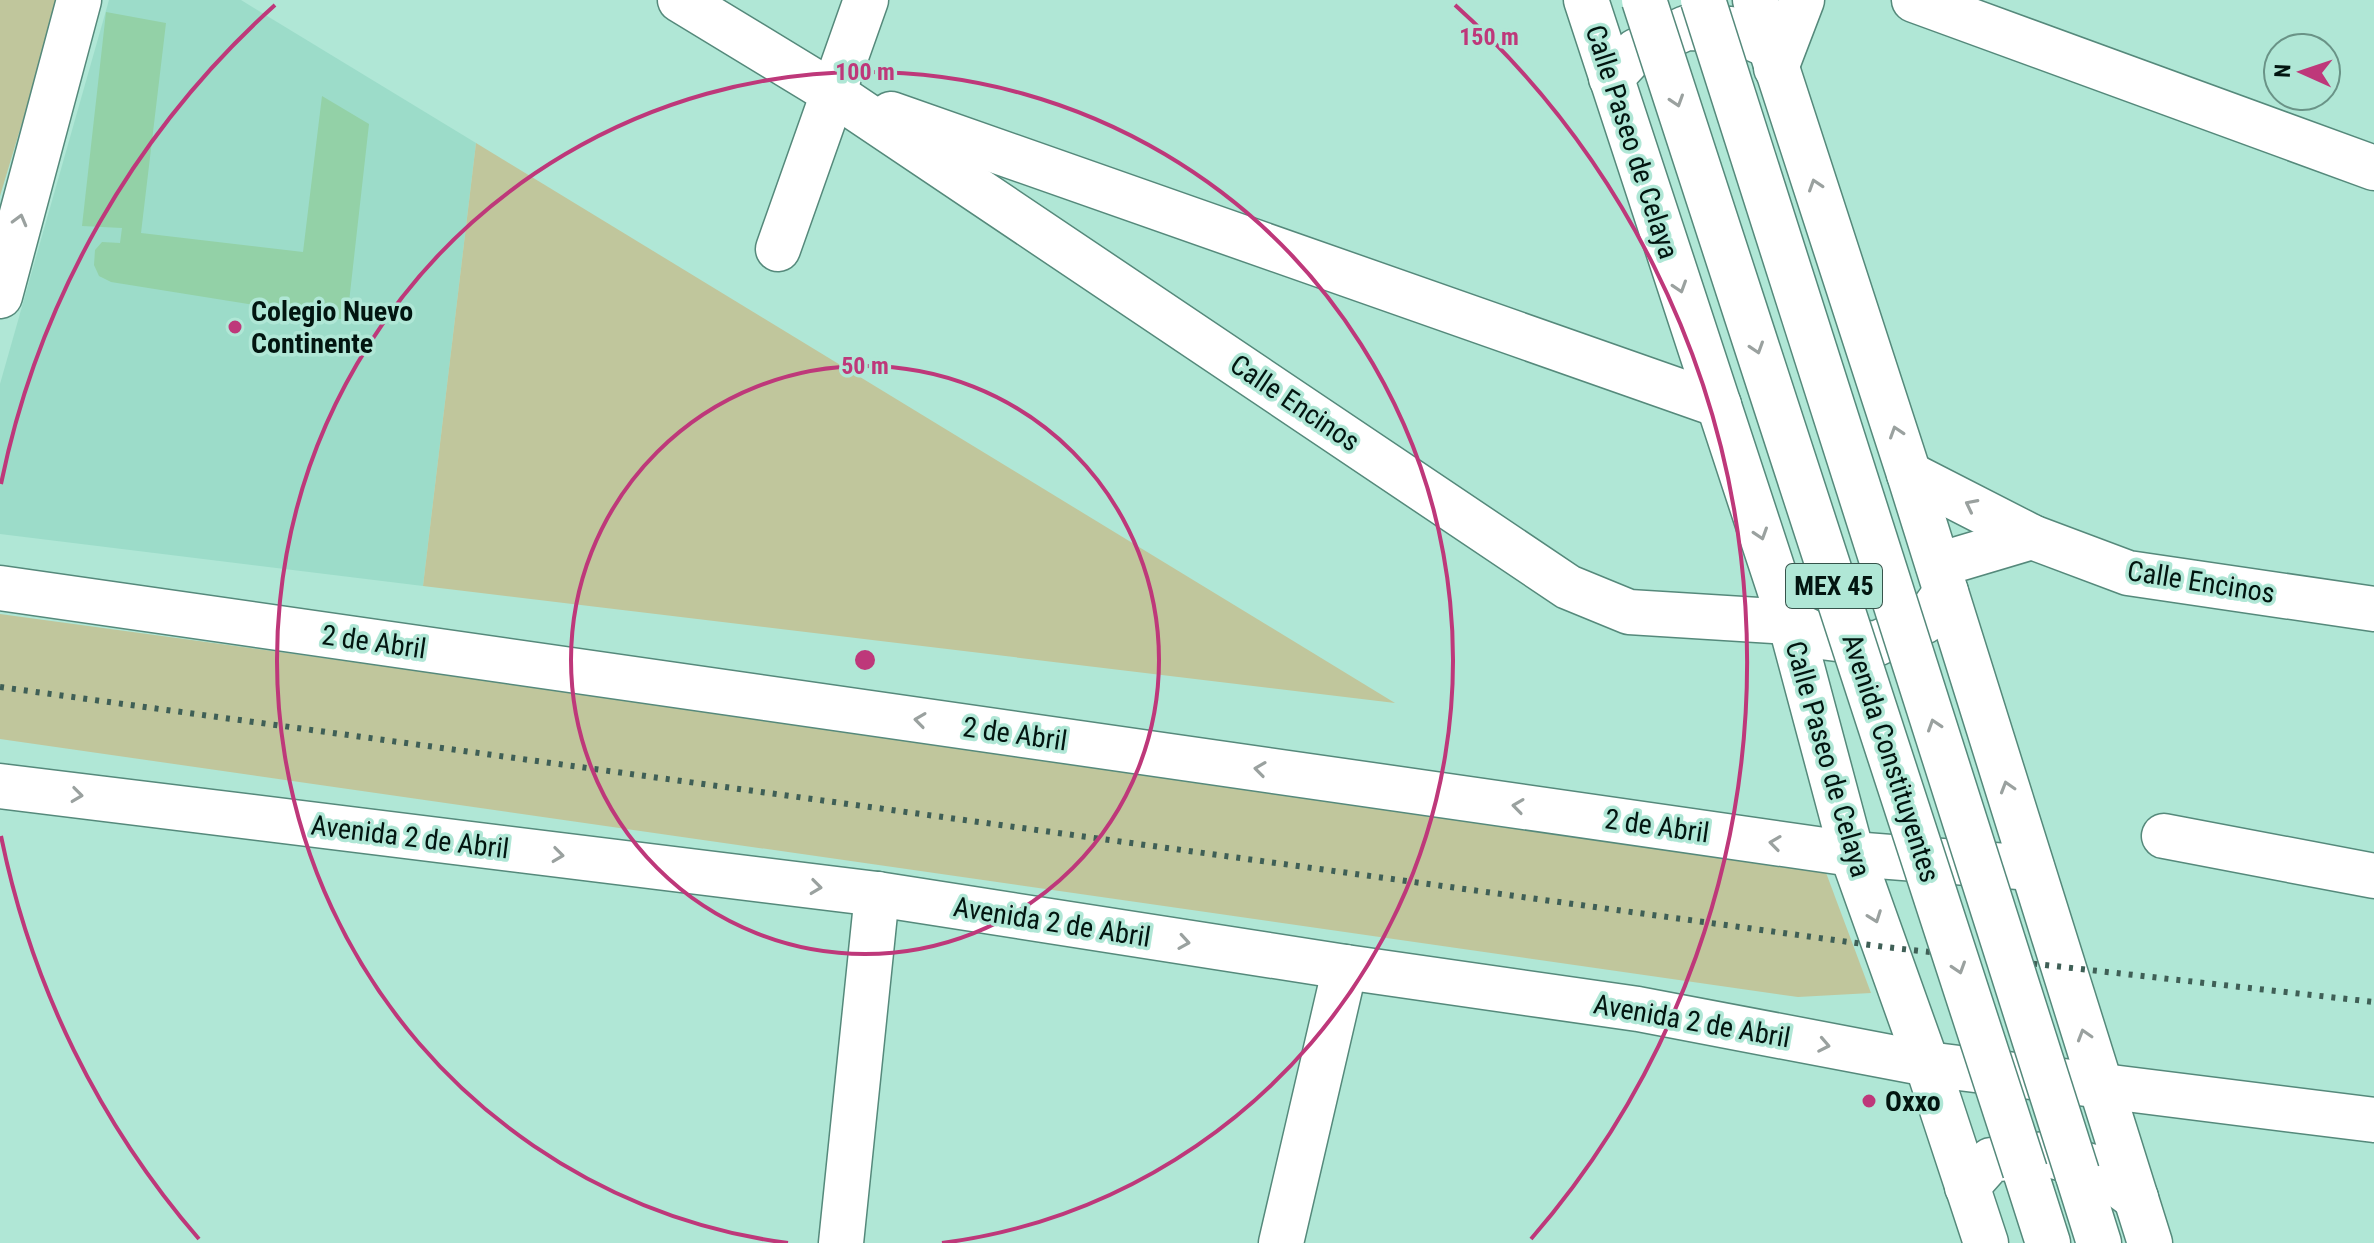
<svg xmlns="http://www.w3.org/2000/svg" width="2374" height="1243" viewBox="0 0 2374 1243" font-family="'Roboto Condensed',sans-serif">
  <rect width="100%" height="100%" fill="#b0e7d6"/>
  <path fill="#9cdcc9" d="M 109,0 L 241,0 L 476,143 L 423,586 L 0,534 L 0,384 Z"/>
  <g fill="#c0c69c">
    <path d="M 0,0 L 59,0 L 0,196 Z"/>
    <path d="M 476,143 L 1395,703 L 423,586 Z"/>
    <path d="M 0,614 L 1822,862 L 1871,993 L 1798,997 L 0,739 Z"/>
  </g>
  <path fill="#93d1a7" d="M 106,12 L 166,23 L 141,233 L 303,252 L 322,96 L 369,124 L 347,320 L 111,282 L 99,276 L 94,265 L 95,250 L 102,242 L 120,243 L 122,228 L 82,226 Z"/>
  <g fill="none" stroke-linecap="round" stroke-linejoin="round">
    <defs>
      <g id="minor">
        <path d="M 680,0 L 833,93 L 1568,587 L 1629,612 L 1790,622 L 1821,637 L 1876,644 L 1925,621 L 1946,592"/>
        <path d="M 1611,78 L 1636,51 L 1686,28 L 1731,29 L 1770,46"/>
        <path d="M 891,114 L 1719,405"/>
        <path d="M 778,249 L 866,0"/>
        <path d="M 1909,474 L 2032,537 L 2128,573 L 2374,609"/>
        <path d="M 1938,565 L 2032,537"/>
        <path d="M 2164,836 L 2374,876"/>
        <path d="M 1967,1187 L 1991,1160 L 2045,1154 L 2094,1167 L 2136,1198"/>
        <path d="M 841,1243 L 877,894"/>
      </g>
      <g id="major">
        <path d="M 1586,0 L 1790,622 L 1852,854 L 1927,1064 L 1986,1243"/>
        <path d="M 1755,0 L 1909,474 L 2150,1243"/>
        <path d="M 1914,0 L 2374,168"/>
        <path d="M 1776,68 L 1802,0"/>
        <path d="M 0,296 L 79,0"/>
        <path d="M 0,588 L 1852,854 L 2032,868"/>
        <path d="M 0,786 L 877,894 L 1345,967 L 1638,1009 L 1927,1064 L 2374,1120"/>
        <path d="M 2025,1171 L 2048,1243"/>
        <path d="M 2077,1173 L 2099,1243"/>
        <path d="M 1281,1243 L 1345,967"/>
      </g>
    </defs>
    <use href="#minor" stroke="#55897b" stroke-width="47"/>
    <use href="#major" stroke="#55897b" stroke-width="47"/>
    <use href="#minor" stroke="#fff" stroke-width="44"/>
    <use href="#major" stroke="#fff" stroke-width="44"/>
    <path stroke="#3f5f56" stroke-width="6" stroke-dasharray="4 8" stroke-linecap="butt" d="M 0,687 L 1885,947 L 2374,1002"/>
    <defs>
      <g id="major-bridge">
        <path d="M 1644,0 L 2025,1171"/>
        <path d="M 1703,0 L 2077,1173"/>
      </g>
    </defs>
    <use href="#major-bridge" stroke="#55897b" stroke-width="47" stroke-linecap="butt"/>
    <use href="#major-bridge" stroke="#fff" stroke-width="44"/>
  </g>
  <defs><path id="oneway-chevron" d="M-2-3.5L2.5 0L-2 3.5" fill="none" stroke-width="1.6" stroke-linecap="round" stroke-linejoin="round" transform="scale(2)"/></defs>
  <g stroke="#9aa19f">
    <use href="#oneway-chevron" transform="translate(1677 101) rotate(72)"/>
    <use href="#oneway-chevron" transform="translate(1815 185) rotate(-108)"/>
    <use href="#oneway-chevron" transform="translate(20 220) rotate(-75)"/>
    <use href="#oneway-chevron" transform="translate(1680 287) rotate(72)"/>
    <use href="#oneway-chevron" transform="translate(1757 348) rotate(72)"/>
    <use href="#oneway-chevron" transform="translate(1896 432) rotate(-108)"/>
    <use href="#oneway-chevron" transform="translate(1971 505) rotate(-153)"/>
    <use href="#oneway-chevron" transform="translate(1761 534) rotate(72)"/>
    <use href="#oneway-chevron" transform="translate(920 720) rotate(-172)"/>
    <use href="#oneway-chevron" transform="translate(1934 725) rotate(-108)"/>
    <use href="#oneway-chevron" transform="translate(1260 769) rotate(-172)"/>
    <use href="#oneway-chevron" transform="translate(2007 787) rotate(-107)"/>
    <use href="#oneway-chevron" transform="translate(77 795) rotate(7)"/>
    <use href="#oneway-chevron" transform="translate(1518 806) rotate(-172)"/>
    <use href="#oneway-chevron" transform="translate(1775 843) rotate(-172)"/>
    <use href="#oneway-chevron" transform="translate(558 855) rotate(7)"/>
    <use href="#oneway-chevron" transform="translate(816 887) rotate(7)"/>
    <use href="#oneway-chevron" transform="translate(1875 917) rotate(70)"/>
    <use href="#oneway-chevron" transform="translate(1184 942) rotate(9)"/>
    <use href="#oneway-chevron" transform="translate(1959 968) rotate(72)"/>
    <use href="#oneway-chevron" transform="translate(2084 1035) rotate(-107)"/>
    <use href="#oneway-chevron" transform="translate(1824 1045) rotate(11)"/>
  </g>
  <g fill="none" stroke="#be387a" stroke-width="4">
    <circle cx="865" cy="660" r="294"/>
    <path d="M788 1243A588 588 0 1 1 942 1243"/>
    <path d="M199 1239A882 882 0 0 1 1 836M1 484A882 882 0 0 1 275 5M1455 5A882 882 0 0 1 1531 1239"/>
  </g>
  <g fill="#be387a" stroke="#b0e7d6" stroke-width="3">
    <circle cx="235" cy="327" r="8"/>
    <circle cx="1869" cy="1101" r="8"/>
  </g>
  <g text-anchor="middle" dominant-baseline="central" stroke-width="7" stroke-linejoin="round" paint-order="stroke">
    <rect fill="#b0e7d6" stroke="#36544b" stroke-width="2" x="1786" y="564" width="96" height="44" rx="6"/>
    <g font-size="26" font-weight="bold" fill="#021510">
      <text x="1834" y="586">MEX 45</text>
    </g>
    <g font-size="28" fill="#021510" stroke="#b0e7d6">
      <text transform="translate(1632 142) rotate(72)">Calle Paseo de Celaya</text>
      <text transform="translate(1295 403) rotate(34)">Calle Encinos</text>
      <text transform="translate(2201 582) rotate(9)">Calle Encinos</text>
      <text transform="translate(374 642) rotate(8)">2 de Abril</text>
      <text transform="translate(1015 734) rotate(8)">2 de Abril</text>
      <text transform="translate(1891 758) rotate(72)">Avenida Constituyentes</text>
      <text transform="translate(1828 759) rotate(74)">Calle Paseo de Celaya</text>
      <text transform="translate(1657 826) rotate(8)">2 de Abril</text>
      <text transform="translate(410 837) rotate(7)">Avenida 2 de Abril</text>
      <text transform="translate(1052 922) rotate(9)">Avenida 2 de Abril</text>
      <text transform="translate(1692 1021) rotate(10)">Avenida 2 de Abril</text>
    </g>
    <g font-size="28" font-weight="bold" fill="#021510" stroke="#b0e7d6" text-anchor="start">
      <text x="251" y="311">Colegio Nuevo<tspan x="251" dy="32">Continente</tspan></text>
      <text x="1885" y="1101">Oxxo</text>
    </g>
  </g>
  <circle cx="865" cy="660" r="12" fill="#be387a" stroke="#b0e7d6" stroke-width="4"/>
  <g font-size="24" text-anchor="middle" font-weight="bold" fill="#be387a" stroke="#b0e7d6" stroke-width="7" stroke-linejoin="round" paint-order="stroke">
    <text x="1489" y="45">150 m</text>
    <text x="865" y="80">100 m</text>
    <text x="865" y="374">50 m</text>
  </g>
  <g transform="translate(2302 72) rotate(273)"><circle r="38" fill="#b0e7d6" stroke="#6a9387" stroke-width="2"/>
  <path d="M0-6L14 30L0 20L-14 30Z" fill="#be387a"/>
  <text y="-12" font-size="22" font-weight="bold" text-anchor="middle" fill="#021510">N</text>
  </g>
</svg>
